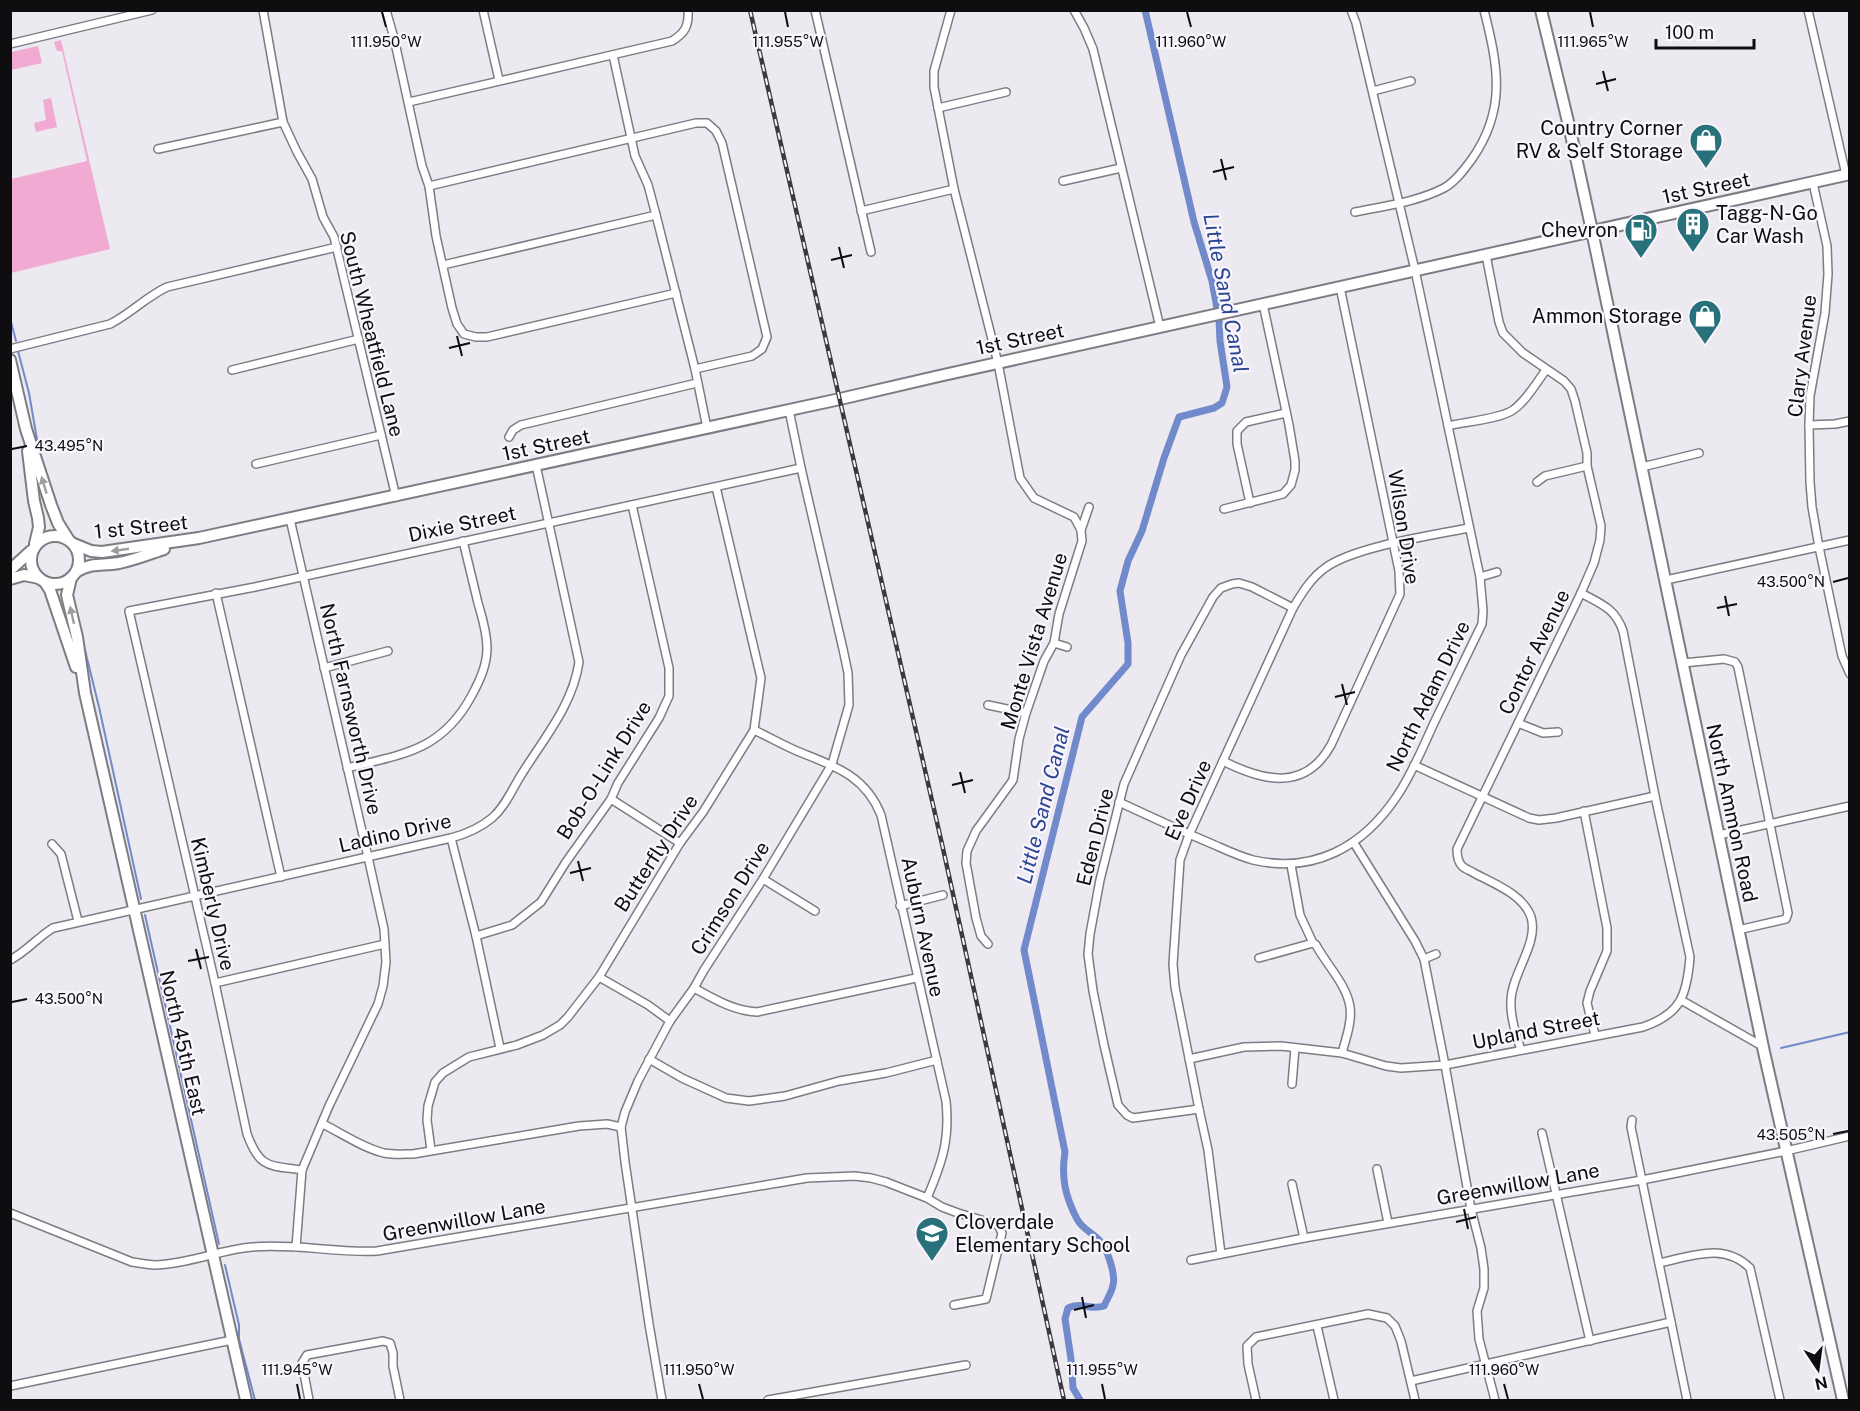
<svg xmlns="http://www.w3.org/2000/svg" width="1860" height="1411" viewBox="0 0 1860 1411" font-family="'Public Sans',sans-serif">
  <rect width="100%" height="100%" fill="#ece9f1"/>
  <g fill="#f1aad1">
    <path d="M 61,40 L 110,249 L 11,273 L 11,179 L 87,161 L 62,51 L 57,51 L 54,42 Z"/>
    <path d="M 38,46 L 42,63 L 11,70 L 11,52 Z"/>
    <path d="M 51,98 L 57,127 L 36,132 L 34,123 L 46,120 L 43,100 Z"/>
  </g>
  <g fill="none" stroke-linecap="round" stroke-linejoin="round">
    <g stroke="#708acb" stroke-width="2">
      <path d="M 10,318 L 16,341"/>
      <path d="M 18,351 L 29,393 L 39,451"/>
      <path d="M 82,638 L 99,707 L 141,899"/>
      <path d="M 145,915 L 219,1244"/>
      <path d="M 1781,1048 L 1850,1032"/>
      <path d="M 225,1265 L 239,1325 L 239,1339 L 255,1400"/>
    </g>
    <path stroke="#708acb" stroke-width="7" d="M 1080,1400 L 1073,1388 L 1071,1359 L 1065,1319 L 1068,1308 C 1083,1301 1090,1311 1104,1306 C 1107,1299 1112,1292 1113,1285 C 1116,1275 1107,1248 1100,1241 C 1093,1233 1082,1229 1077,1219 C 1065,1196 1061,1177 1065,1152 L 1024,950 L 1082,717 L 1128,664 L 1128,643 L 1120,591 L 1128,561 L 1142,531 L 1164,458 L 1179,417 L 1214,408 L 1222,403 L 1227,387 L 1220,341 L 1219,319 L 1212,281 L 1194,222 L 1145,10"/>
    <defs>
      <g id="street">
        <path d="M 263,10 L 283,122 L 297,152 L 312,179 L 323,217 L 334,237 L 396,497"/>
        <path d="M 386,10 L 394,38 L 422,166 L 429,186 L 436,236 L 452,308 L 457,324 L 464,334 L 476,337 L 487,337 L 676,293"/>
        <path d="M 483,10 L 499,80"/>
        <path d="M 815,10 L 871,252"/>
        <path d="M 951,10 L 934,71 L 934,87 L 954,189 L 998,363 L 1020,478 L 1034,498 L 1074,517 L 1081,530 L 1082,541 L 1059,614 L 1054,643 L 1044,661 L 1026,713 L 1019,739 L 1013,780 L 976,831 L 967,851 L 966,863 L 976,918 L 981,936 L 988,944"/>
        <path d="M 1074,10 L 1084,28 L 1093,49 L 1160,327"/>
        <path d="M 1808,10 L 1846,175"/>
        <path d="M 10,44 L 152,10"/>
        <path d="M 613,55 L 635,156 L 648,185 L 656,215 L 695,369 L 707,428"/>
        <path d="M 1373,91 L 1411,81"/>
        <path d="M 409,102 L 672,41 C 685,33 689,26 688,10"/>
        <path d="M 938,108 L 1006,92"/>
        <path d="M 158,149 L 283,122"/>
        <path d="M 1063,181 L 1121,168"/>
        <path d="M 1813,183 L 1827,246 L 1828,274 L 1825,313 L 1810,396 L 1809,425 L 1810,482 L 1812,507 L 1819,547 L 1842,656 L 1850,674"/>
        <path d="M 429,186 L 696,123 L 707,123 L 716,131 L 722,143 L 767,337 L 762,349 L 752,356 L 695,369"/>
        <path d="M 861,211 L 954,189"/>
        <path d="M 1355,212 C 1384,206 1417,202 1444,188 C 1455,182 1464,170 1472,159 C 1507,109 1498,66 1484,10"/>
        <path d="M 1486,255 L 1499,322 L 1503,333 L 1523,353 L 1564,381 L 1571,389 L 1575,401 L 1587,453 L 1587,466 L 1601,526 L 1600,540 L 1594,563 L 1581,593 L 1457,849 C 1457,854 1458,862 1462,866 C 1465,869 1471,871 1474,873 C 1494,884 1523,894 1531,917 C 1539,943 1512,973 1511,1000 C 1510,1017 1516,1034 1521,1050"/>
        <path d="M 443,265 L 656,215"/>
        <path d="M 10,349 L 110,324 C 130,314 146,297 167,287 L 337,247"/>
        <path d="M 232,370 L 359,339"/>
        <path d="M 1809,425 L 1835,424 L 1850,421"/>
        <path d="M 1448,426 C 1464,422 1500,419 1513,410 C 1527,400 1536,383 1546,370"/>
        <path d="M 509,437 L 513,430 L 521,425 L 697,383"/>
        <path d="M 256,464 L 381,435"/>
        <path d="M 1642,467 L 1699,453"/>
        <path d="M 1537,482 L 1545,476 L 1587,466"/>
        <path d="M 1250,503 L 1237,444 L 1237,431 L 1246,422 L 1286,413"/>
        <path d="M 1224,509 L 1283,494 L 1291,485 L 1295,470 L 1295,461 L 1289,425 L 1263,304"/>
        <path d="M 290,519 L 368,857 L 384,929 L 386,962 L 383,986 L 378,1004 L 329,1106 L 302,1170 L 296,1247"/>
        <path d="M 1081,530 L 1089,507"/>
        <path d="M 1480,577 L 1497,572"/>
        <path d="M 1666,580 L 1850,540"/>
        <path d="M 216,593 L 281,877"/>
        <path d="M 1054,643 L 1067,647"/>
        <path d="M 1683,663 L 1724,659 L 1735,662 L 1738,667 L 1788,913 L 1786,919 L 1738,930"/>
        <path d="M 324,668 L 388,651"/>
        <path d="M 988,705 L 1026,713"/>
        <path d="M 1518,723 L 1543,733 L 1558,732"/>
        <path d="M 754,730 C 769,737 783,745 797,751 C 834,766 865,775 881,815 L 946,1101 C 950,1140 942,1163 927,1198"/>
        <path d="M 1223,761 C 1263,781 1305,792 1331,745 L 1400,594 L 1399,571 L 1340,287"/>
        <path d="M 1414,765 L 1529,818 L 1539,820 L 1556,818 L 1655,796"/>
        <path d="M 347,768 C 403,754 442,751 472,695 C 480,680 487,665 487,648 C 487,632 482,617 478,603 C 473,582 468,561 463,541"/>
        <path d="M 611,799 L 680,843"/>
        <path d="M 1119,802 C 1149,816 1179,830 1210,843 C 1224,849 1238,856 1253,860 C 1314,874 1363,847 1397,796 C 1412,774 1423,747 1434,723 C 1450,690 1466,657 1482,624 L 1483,611 L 1480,577 L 1415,270 L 1356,23 L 1351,10"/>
        <path d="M 1584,811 L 1607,928 L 1607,951 L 1590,991 L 1587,1003 L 1595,1035"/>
        <path d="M 1719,835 L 1850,806"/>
        <path d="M 451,838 L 476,936 L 500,1048"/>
        <path d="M 1354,843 L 1415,941 L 1424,959 L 1445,1065 L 1471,1209 L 1481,1248 L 1484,1269 L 1484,1288 L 1477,1311 L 1479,1339 L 1495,1400"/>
        <path d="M 52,844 L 61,854 L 78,921"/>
        <path d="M 1291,865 L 1300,915 L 1313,943"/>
        <path d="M 763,879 L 815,911"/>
        <path d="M 900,906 L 943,895"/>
        <path d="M 476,936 L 512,925 L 541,902 L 566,862 L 611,799 L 618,783 L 659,718 L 669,696 L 669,668 L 632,505"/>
        <path d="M 1259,958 L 1313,943 L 1316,945 C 1326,964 1347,985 1350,1007 C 1352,1022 1346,1038 1342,1053"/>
        <path d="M 1424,959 L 1436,954"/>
        <path d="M 10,960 C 26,952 38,937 53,928 L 451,838 C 466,834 480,828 492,818 C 506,806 513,787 523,772 C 545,737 573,704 579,662 L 536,465"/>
        <path d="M 599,977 L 648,1005 L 670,1021"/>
        <path d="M 215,983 L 385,944"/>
        <path d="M 694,988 C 714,999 734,1011 757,1012 L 916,978"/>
        <path d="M 1681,1000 L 1762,1046"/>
        <path d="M 649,1059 L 682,1078 L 726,1098 L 749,1101 L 785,1096 L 839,1081 L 886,1073 L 937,1060"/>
        <path d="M 1189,1059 L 1244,1047 L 1281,1046 L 1342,1053 L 1386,1066 L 1401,1068 L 1445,1065 L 1643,1027 C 1681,1014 1687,995 1690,957 L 1655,796 L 1623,631 C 1615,608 1601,604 1581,593"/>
        <path d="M 1292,1084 L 1295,1048"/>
        <path d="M 1199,1109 L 1133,1118 L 1127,1115 L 1118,1105 L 1104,1045 L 1093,991 L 1088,954 L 1090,934 L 1100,880 L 1124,784 L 1181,655 L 1213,597 L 1221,588 L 1232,584 L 1239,583 L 1252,587 L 1293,608"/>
        <path d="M 1632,1120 L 1631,1127 L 1687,1400"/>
        <path d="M 323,1124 C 343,1134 363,1148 384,1153 C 394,1155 404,1154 413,1154 L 579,1126 L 607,1124 L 621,1127"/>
        <path d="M 1542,1133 L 1590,1341"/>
        <path d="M 431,1150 L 427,1120 L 428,1106 L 435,1082 L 443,1073 L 469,1057 L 517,1045 L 543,1035 L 560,1025 L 568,1017 L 599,977 L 680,843 L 703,812 L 754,730 L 761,678 L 716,487"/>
        <path d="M 1377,1169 L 1388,1223"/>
        <path d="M 302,1170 C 268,1165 260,1169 247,1134 L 215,983 L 129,611 L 255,587 L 801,468"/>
        <path d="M 1292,1184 L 1304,1238"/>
        <path d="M 10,1213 L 132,1262 C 140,1263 148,1265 155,1265 C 188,1264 219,1250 252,1247 C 293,1243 335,1253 377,1251 L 807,1178 L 855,1176 L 871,1178 L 886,1182 L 927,1198 L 942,1207 L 958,1213 L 998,1225 L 1002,1233 L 986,1299 L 954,1305"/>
        <path d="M 1221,1254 L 1208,1150 L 1199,1109 L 1175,987 L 1173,964 L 1179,875 L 1180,860 L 1189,835 L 1293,608 C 1302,593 1311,578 1325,568 C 1353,547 1433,535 1469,528"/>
        <path d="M 1191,1260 L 1304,1238 L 1642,1180 L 1786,1151 L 1850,1136"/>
        <path d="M 1659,1263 C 1692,1256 1724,1242 1750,1268 L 1780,1400"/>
        <path d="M 1317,1326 L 1334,1400"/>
        <path d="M 1411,1381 L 1671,1322"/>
        <path d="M 10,1386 L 232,1340"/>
        <path d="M 309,1400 L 302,1363 L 307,1355 L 383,1341 L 390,1343 L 393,1353 L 393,1366 L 400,1400"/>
        <path d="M 662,1400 L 649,1324 L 625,1162 L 621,1127 L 625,1112 L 638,1081 L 670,1021 L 694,988 L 704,970 L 763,879 L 832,764 L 849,705 L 848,673 L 843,649 L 801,468 L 789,410"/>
        <path d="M 768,1400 L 966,1365"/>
        <path d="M 1256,1400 L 1248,1364 L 1247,1346 L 1256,1337 L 1368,1314 L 1387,1318 L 1395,1326 L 1401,1341 L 1415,1400"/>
      </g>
      <g id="secondary">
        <path d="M 1541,10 L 1570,130 L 1592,231 L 1764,1052 L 1843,1400"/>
        <path d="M 10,360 L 26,429 L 51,505 L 58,523 L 68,539"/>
        <path d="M 28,451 L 34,501 L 38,518 L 39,527 L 35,544"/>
        <circle cx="55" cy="560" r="24"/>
        <path d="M 74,544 L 91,551 L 102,552 L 199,538 L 840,399 L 939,376 L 1850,174"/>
        <path d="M 10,570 L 31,551"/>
        <path d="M 77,571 C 94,562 102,566 119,563 C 134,560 149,554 164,549"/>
        <path d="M 71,578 L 67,595 L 77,637 L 85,693 L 246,1400"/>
        <path d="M 10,579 L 24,575 L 39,578"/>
        <path d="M 45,582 L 50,590 L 76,667"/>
      </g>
    </defs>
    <use href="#street" stroke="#7f7b83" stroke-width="10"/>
    <use href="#secondary" stroke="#7f7b83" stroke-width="14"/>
    <use href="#street" stroke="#fff" stroke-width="7"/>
    <use href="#secondary" stroke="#fff" stroke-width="10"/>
    <defs>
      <path id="rail" d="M 750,10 L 942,844 L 1064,1400"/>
    </defs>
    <use href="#rail" stroke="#3c3a3e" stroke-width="4.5"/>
    <use href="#rail" stroke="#faf6fe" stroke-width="2" stroke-dasharray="7" stroke-linecap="butt"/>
  </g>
  <defs><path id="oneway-solid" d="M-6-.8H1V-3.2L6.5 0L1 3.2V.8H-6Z" transform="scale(1.5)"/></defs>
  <g fill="#9f9e9f">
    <use href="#oneway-solid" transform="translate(44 485) rotate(-107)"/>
    <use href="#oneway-solid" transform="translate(120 550) rotate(172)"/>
    <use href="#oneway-solid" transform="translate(72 615) rotate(-103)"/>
  </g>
  <path fill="none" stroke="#0e0d10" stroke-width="2" d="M 382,12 L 386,27M 785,12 L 788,27M 1187,12 L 1191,27M 1590,12 L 1593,27M 1603,71 L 1608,91M 1596,84 L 1616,79M 1221,159 L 1226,180M 1213,172 L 1234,167M 839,247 L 844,268M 831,260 L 852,255M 457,336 L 462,356M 449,348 L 470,343M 12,449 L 27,446M 1833,582 L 1848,578M 1725,596 L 1729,616M 1717,608 L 1737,604M 1342,684 L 1347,705M 1335,697 L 1355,692M 960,772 L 965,793M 952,785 L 973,780M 578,861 L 583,881M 570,873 L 591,868M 196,949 L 201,969M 188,961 L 209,957M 12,1002 L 27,999M 1833,1134 L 1848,1131M 1464,1209 L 1468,1229M 1456,1222 L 1476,1217M 1082,1297 L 1086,1318M 1074,1310 L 1094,1305M 297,1384 L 300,1399M 699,1384 L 703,1399M 1102,1384 L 1105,1399M 1504,1384 L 1508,1399"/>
  <defs>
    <symbol id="shop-pin" viewBox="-11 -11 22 30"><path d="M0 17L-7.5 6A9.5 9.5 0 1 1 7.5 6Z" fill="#28707a" stroke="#faf6fe"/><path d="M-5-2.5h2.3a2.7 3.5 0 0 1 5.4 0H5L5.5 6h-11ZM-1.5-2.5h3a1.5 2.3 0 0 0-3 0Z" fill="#fff"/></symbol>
    <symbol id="building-pin" viewBox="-11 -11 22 30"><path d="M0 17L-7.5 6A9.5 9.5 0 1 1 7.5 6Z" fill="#28707a" stroke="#faf6fe"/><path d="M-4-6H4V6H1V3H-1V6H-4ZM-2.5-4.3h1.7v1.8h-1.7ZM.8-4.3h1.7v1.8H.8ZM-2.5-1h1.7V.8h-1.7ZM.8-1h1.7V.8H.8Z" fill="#fff"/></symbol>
    <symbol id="fuel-pin" viewBox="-11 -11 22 30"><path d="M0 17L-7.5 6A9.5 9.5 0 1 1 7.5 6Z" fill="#28707a" stroke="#faf6fe"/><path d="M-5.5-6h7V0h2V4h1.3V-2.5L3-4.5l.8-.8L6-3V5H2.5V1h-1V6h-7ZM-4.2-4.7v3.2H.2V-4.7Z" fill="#fff"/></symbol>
    <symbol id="school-pin" viewBox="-11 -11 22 30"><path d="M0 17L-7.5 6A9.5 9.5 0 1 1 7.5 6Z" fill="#28707a" stroke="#faf6fe"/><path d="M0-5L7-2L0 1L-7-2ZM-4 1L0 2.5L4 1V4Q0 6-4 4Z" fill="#fff"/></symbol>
  </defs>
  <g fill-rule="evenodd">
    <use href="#shop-pin" x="1687" y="121" width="38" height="52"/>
    <use href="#building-pin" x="1674" y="205" width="38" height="52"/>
    <use href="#fuel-pin" x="1622" y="211" width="38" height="52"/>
    <use href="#shop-pin" x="1686" y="297" width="38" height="52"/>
    <use href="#school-pin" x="913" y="1214" width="38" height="52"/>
  </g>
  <g text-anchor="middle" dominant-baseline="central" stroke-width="4.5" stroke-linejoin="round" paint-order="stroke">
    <g font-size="20" fill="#0e0d10" stroke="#faf6fe" text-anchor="end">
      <text x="1683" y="128">Country Corner<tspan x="1683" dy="23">RV &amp; Self Storage</tspan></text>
      <text x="1716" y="213" text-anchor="start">Tagg-N-Go<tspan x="1716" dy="23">Car Wash</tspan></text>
      <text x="1618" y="230">Chevron</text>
      <text x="1682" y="316">Ammon Storage</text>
      <text x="955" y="1222" text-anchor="start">Cloverdale<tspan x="955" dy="23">Elementary School</tspan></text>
    </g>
    <g font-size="20" fill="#0e0d10" stroke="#faf6fe">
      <text transform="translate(1706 188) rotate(-12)">1st Street</text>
      <text transform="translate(372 334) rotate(76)">South Wheatfield Lane</text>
      <text transform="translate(1020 339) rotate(-12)">1st Street</text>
      <text transform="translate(1802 356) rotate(-83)">Clary Avenue</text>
      <text transform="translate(546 445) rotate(-12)">1st Street</text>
      <text transform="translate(462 524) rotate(-12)">Dixie Street</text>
      <text transform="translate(141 527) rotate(-6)">1 st Street</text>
      <text transform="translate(1404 527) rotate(81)">Wilson Drive</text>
      <text transform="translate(1034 641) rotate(-73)">Monte Vista Avenue</text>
      <text transform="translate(1534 652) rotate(-64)">Contor Avenue</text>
      <text transform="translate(1428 696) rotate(-64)">North Adam Drive</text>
      <text transform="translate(351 709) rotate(77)">North Farnsworth Drive</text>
      <text transform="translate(604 770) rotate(-58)">Bob-O-Link Drive</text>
      <text transform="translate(1188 800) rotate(-66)">Eve Drive</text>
      <text transform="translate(1732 813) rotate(78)">North Ammon Road</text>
      <text transform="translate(395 833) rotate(-13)">Ladino Drive</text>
      <text transform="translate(1095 837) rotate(-76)">Eden Drive</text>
      <text transform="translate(656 853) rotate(-57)">Butterfly Drive</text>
      <text transform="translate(730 898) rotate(-58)">Crimson Drive</text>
      <text transform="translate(213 904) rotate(77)">Kimberly Drive</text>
      <text transform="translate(923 927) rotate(78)">Auburn Avenue</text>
      <text transform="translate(1536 1030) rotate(-11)">Upland Street</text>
      <text transform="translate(183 1043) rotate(77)">North 45th East</text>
      <text transform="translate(1518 1184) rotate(-10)">Greenwillow Lane</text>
      <text transform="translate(464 1220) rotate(-10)">Greenwillow Lane</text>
    </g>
    <g font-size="21" font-style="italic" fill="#2b4593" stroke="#faf6fe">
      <text transform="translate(1226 293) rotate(79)">Little Sand Canal</text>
      <text transform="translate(1043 805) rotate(-76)">Little Sand Canal</text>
    </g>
  </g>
  <g font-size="15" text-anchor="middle" fill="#0e0d10" stroke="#faf6fe" stroke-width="4.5" stroke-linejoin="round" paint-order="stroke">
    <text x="386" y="47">111.950°W</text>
    <text x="788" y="47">111.955°W</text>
    <text x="1191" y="47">111.960°W</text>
    <text x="1593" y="47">111.965°W</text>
    <text x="69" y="451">43.495°N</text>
    <text x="1791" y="587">43.500°N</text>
    <text x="69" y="1004">43.500°N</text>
    <text x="1791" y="1140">43.505°N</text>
    <text x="297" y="1375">111.945°W</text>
    <text x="699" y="1375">111.950°W</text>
    <text x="1102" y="1375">111.955°W</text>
    <text x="1504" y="1375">111.960°W</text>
  </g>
  <rect width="1860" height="1411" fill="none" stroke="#0e0d10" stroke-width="24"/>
  <g transform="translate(1818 1369) rotate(167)" stroke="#faf6fe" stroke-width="4.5" paint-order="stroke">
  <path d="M0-4.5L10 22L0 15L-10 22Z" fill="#0e0d10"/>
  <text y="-9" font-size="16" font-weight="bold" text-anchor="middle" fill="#0e0d10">N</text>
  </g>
  <path d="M1656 39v9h98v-9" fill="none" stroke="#0e0d10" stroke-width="3"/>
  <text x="1665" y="39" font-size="18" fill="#0e0d10" stroke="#faf6fe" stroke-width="4.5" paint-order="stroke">100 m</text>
</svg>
